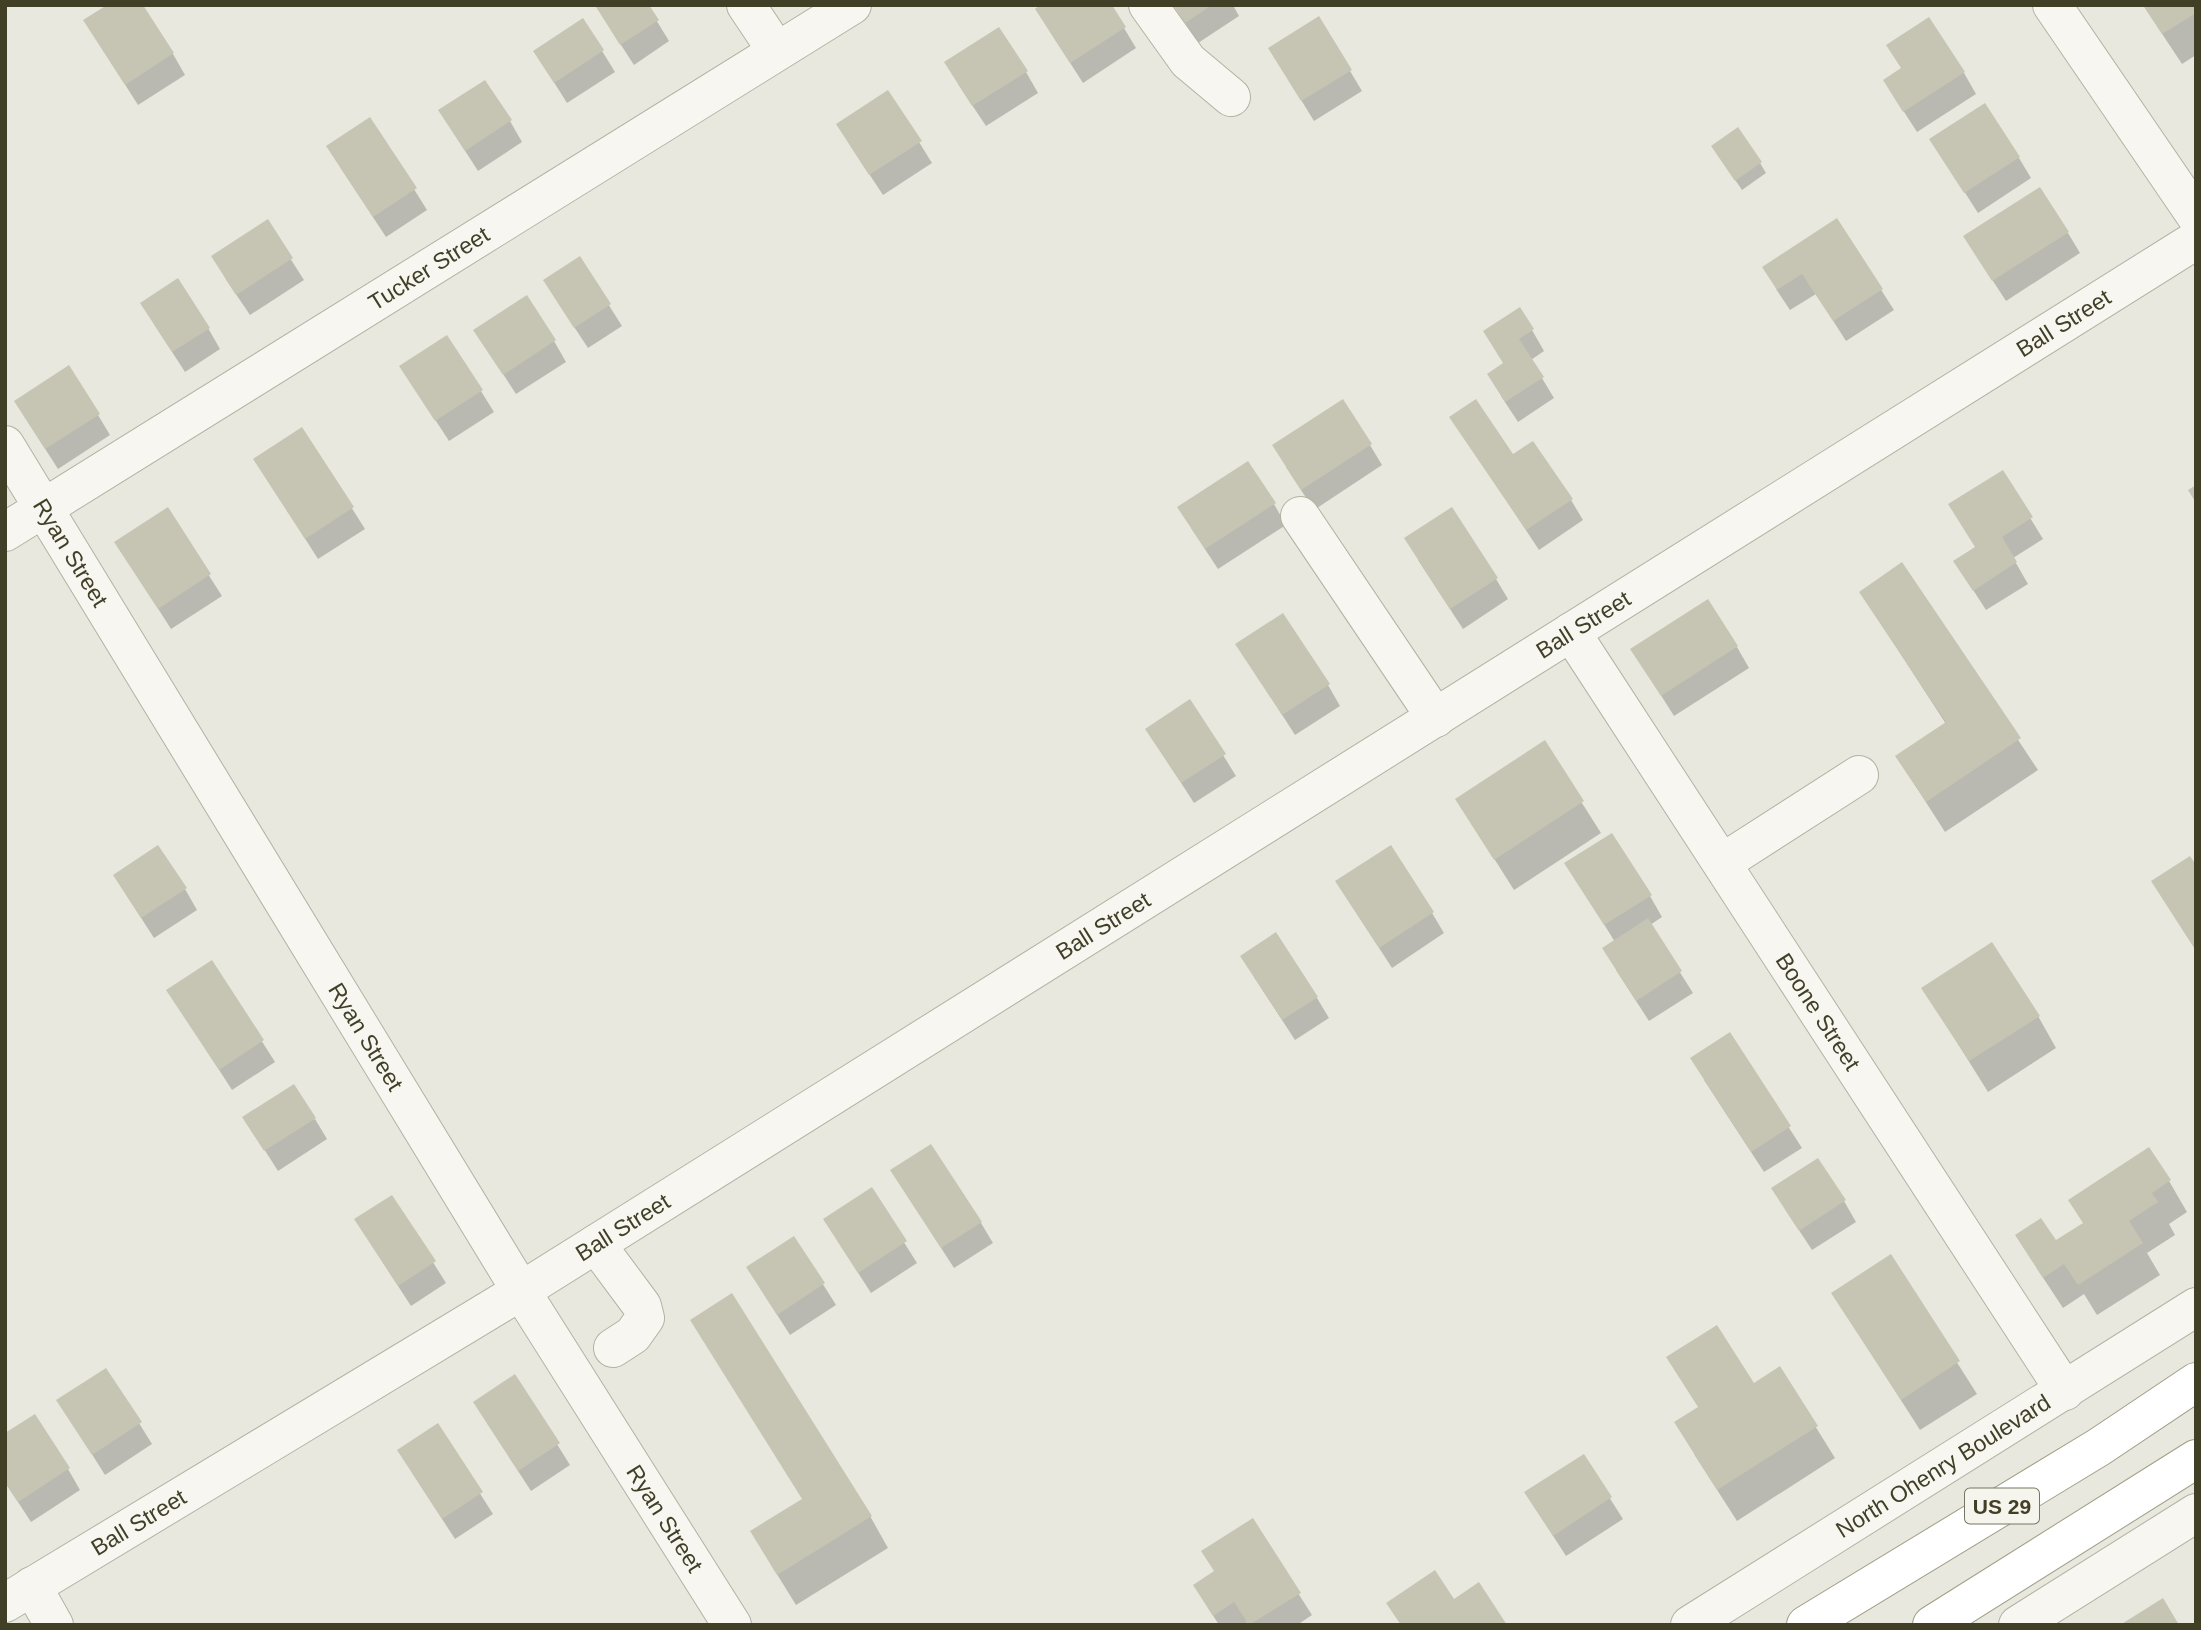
<svg xmlns="http://www.w3.org/2000/svg" width="2201" height="1630" viewBox="0 0 2201 1630" font-family="Arial,sans-serif">
  <rect width="100%" height="100%" fill="#e9e8de"/>
  <g fill="#0003">
    <path d="M 595,5 L 647,5 L 669,41 L 634,65 Z"/>
    <path d="M 1174,5 L 1233,5 L 1239,16 L 1198,43 Z"/>
    <path d="M 2143,5 L 2196,5 L 2196,55 L 2182,64 Z"/>
    <path d="M 583,20 L 615,72 L 567,103 L 535,52 Z"/>
    <path d="M 1124,28 L 1136,48 L 1083,83 L 1049,30 Z"/>
    <path d="M 98,42 L 173,54 L 185,75 L 138,105 Z"/>
    <path d="M 1282,69 L 1350,71 L 1362,91 L 1314,121 Z"/>
    <path d="M 1902,69 L 1964,73 L 1976,94 L 1917,132 L 1897,101 Z"/>
    <path d="M 1026,72 L 1038,93 L 986,126 L 958,84 Z"/>
    <path d="M 888,92 L 932,163 L 883,195 L 850,145 Z"/>
    <path d="M 370,119 L 427,210 L 386,237 L 340,167 Z"/>
    <path d="M 510,121 L 522,142 L 478,171 L 453,132 Z"/>
    <path d="M 1719,156 L 1760,163 L 1766,173 L 1742,190 Z"/>
    <path d="M 2019,158 L 2031,178 L 1978,213 L 1944,160 Z"/>
    <path d="M 1837,221 L 1894,310 L 1846,341 L 1816,294 L 1790,310 L 1776,289 Z"/>
    <path d="M 267,222 L 304,280 L 250,315 L 225,278 Z"/>
    <path d="M 2068,233 L 2080,253 L 2006,301 L 1978,258 Z"/>
    <path d="M 579,258 L 622,326 L 588,348 L 557,301 Z"/>
    <path d="M 154,324 L 208,328 L 220,349 L 185,372 Z"/>
    <path d="M 1532,330 L 1544,351 L 1531,360 L 1554,398 L 1518,422 L 1501,396 L 1505,364 L 1497,352 Z"/>
    <path d="M 447,337 L 494,412 L 449,441 L 414,387 Z"/>
    <path d="M 554,341 L 566,362 L 516,394 L 488,351 Z"/>
    <path d="M 98,415 L 110,435 L 58,469 L 28,422 Z"/>
    <path d="M 1451,417 L 1571,500 L 1583,520 L 1539,550 Z"/>
    <path d="M 302,429 L 365,529 L 318,559 L 255,460 Z"/>
    <path d="M 1370,445 L 1382,465 L 1314,510 L 1286,467 Z"/>
    <path d="M 2002,472 L 2043,539 L 2013,558 L 2028,584 L 1986,610 L 1968,582 Z"/>
    <path d="M 1274,504 L 1286,525 L 1218,569 L 1191,528 Z"/>
    <path d="M 167,510 L 222,596 L 171,629 L 129,563 Z"/>
    <path d="M 1418,560 L 1496,579 L 1508,599 L 1463,629 Z"/>
    <path d="M 1902,565 L 2038,770 L 1945,832 L 1897,757 L 1946,724 L 1861,593 Z"/>
    <path d="M 1737,647 L 1749,668 L 1674,716 L 1645,670 Z"/>
    <path d="M 1250,665 L 1328,685 L 1340,706 L 1295,735 Z"/>
    <path d="M 1190,702 L 1236,776 L 1194,803 L 1160,750 Z"/>
    <path d="M 1544,743 L 1601,833 L 1514,890 L 1457,800 Z"/>
    <path d="M 1579,884 L 1650,896 L 1662,917 L 1650,925 L 1693,993 L 1649,1021 L 1616,970 L 1615,942 Z"/>
    <path d="M 185,889 L 197,910 L 154,938 L 127,896 Z"/>
    <path d="M 1350,903 L 1432,913 L 1444,933 L 1392,968 Z"/>
    <path d="M 212,962 L 275,1062 L 232,1090 L 181,1011 Z"/>
    <path d="M 1254,977 L 1317,998 L 1329,1018 L 1295,1040 Z"/>
    <path d="M 1923,988 L 2038,1016 L 2056,1048 L 1988,1092 Z"/>
    <path d="M 1729,1035 L 1802,1148 L 1764,1172 L 1704,1080 Z"/>
    <path d="M 315,1119 L 327,1139 L 278,1171 L 257,1138 Z"/>
    <path d="M 2169,1181 L 2187,1212 L 2169,1224 L 2175,1235 L 2147,1253 L 2160,1275 L 2097,1315 L 2084,1294 L 2063,1308 L 2036,1267 L 2055,1243 Z"/>
    <path d="M 871,1190 L 917,1263 L 871,1293 L 837,1240 Z"/>
    <path d="M 905,1192 L 981,1223 L 993,1243 L 954,1268 Z"/>
    <path d="M 392,1197 L 446,1283 L 411,1306 L 369,1241 Z"/>
    <path d="M 1844,1201 L 1856,1222 L 1812,1250 L 1785,1209 Z"/>
    <path d="M 794,1238 L 836,1305 L 790,1335 L 760,1288 Z"/>
    <path d="M 1890,1257 L 1977,1394 L 1920,1430 L 1833,1294 Z"/>
    <path d="M 1779,1368 L 1835,1458 L 1737,1521 L 1694,1454 L 1753,1385 Z"/>
    <path d="M 106,1370 L 152,1444 L 105,1475 L 71,1421 Z"/>
    <path d="M 515,1377 L 570,1465 L 531,1491 L 487,1423 Z"/>
    <path d="M 437,1426 L 493,1514 L 455,1539 L 411,1471 Z"/>
    <path d="M 1583,1456 L 1623,1519 L 1566,1556 L 1539,1514 Z"/>
    <path d="M 68,1469 L 80,1490 L 31,1522 L 5,1482 Z"/>
    <path d="M 804,1500 L 870,1516 L 888,1548 L 796,1605 L 770,1563 Z"/>
    <path d="M 1252,1521 L 1312,1615 L 1297,1625 L 1250,1625 L 1248,1622 L 1243,1625 L 1219,1625 L 1207,1606 L 1216,1572 Z"/>
  </g>
  <g fill="#c6c5b4">
    <path d="M 107,5 L 143,5 L 174,53 L 125,85 L 83,20 Z"/>
    <path d="M 595,5 L 649,5 L 659,20 L 620,45 Z"/>
    <path d="M 1040,5 L 1112,5 L 1126,27 L 1070,63 L 1035,9 Z"/>
    <path d="M 1173,5 L 1212,5 L 1185,23 Z"/>
    <path d="M 2143,5 L 2196,5 L 2196,13 L 2162,34 Z"/>
    <path d="M 1319,16 L 1352,70 L 1301,101 L 1268,48 Z"/>
    <path d="M 1929,17 L 1965,72 L 1903,112 L 1883,80 L 1901,68 L 1886,45 Z"/>
    <path d="M 583,18 L 604,50 L 554,83 L 533,51 Z"/>
    <path d="M 999,27 L 1028,71 L 972,106 L 944,62 Z"/>
    <path d="M 485,80 L 512,120 L 465,151 L 438,110 Z"/>
    <path d="M 888,90 L 922,141 L 869,175 L 836,124 Z"/>
    <path d="M 1985,103 L 2020,157 L 1964,193 L 1929,139 Z"/>
    <path d="M 370,117 L 417,188 L 373,217 L 326,146 Z"/>
    <path d="M 1738,127 L 1762,162 L 1735,181 L 1711,146 Z"/>
    <path d="M 2040,187 L 2069,232 L 1992,281 L 1963,236 Z"/>
    <path d="M 1837,218 L 1883,289 L 1833,321 L 1802,274 L 1777,290 L 1762,267 Z"/>
    <path d="M 268,219 L 293,258 L 236,295 L 211,256 Z"/>
    <path d="M 580,256 L 611,304 L 574,328 L 543,280 Z"/>
    <path d="M 178,278 L 210,328 L 172,352 L 140,303 Z"/>
    <path d="M 527,295 L 556,340 L 503,375 L 473,330 Z"/>
    <path d="M 1520,307 L 1534,329 L 1519,339 L 1544,377 L 1505,402 L 1487,374 L 1503,363 L 1483,331 Z"/>
    <path d="M 447,335 L 483,390 L 435,421 L 399,366 Z"/>
    <path d="M 69,365 L 100,414 L 45,449 L 14,401 Z"/>
    <path d="M 1343,399 L 1372,444 L 1301,490 L 1272,445 Z"/>
    <path d="M 1476,399 L 1513,454 L 1533,441 L 1573,499 L 1526,530 L 1449,417 Z"/>
    <path d="M 302,427 L 354,507 L 305,539 L 253,459 Z"/>
    <path d="M 1248,461 L 1276,503 L 1205,549 L 1177,507 Z"/>
    <path d="M 2003,470 L 2033,517 L 2002,537 L 2017,562 L 1973,591 L 1953,561 L 1975,547 L 1948,504 Z"/>
    <path d="M 2196,485 L 2196,503 L 2188,490 Z"/>
    <path d="M 168,507 L 211,574 L 158,609 L 114,542 Z"/>
    <path d="M 1452,507 L 1498,578 L 1450,609 L 1404,538 Z"/>
    <path d="M 1902,562 L 2021,738 L 1926,802 L 1895,756 L 1946,722 L 1859,592 Z"/>
    <path d="M 1708,599 L 1738,646 L 1661,696 L 1630,649 Z"/>
    <path d="M 1283,613 L 1330,684 L 1282,715 L 1235,644 Z"/>
    <path d="M 1190,699 L 1226,754 L 1181,783 L 1145,729 Z"/>
    <path d="M 1545,740 L 1584,801 L 1494,860 L 1455,799 Z"/>
    <path d="M 1612,833 L 1652,895 L 1604,925 L 1564,863 Z"/>
    <path d="M 158,845 L 187,888 L 141,918 L 113,875 Z"/>
    <path d="M 1391,845 L 1434,912 L 1379,948 L 1335,881 Z"/>
    <path d="M 2190,856 L 2196,865 L 2196,951 L 2151,881 Z"/>
    <path d="M 1648,918 L 1682,971 L 1636,1001 L 1602,948 Z"/>
    <path d="M 1276,932 L 1318,997 L 1282,1020 L 1240,956 Z"/>
    <path d="M 1992,942 L 2040,1016 L 1969,1061 L 1921,988 Z"/>
    <path d="M 212,960 L 264,1040 L 219,1070 L 166,990 Z"/>
    <path d="M 1730,1032 L 1791,1126 L 1751,1152 L 1690,1058 Z"/>
    <path d="M 294,1084 L 316,1118 L 264,1151 L 242,1117 Z"/>
    <path d="M 931,1144 L 982,1222 L 941,1248 L 890,1170 Z"/>
    <path d="M 2149,1147 L 2171,1180 L 2152,1193 L 2158,1202 L 2129,1221 L 2143,1243 L 2078,1285 L 2064,1264 L 2043,1278 L 2015,1235 L 2041,1218 L 2056,1240 L 2083,1223 L 2068,1200 Z"/>
    <path d="M 1818,1158 L 1846,1200 L 1799,1231 L 1771,1188 Z"/>
    <path d="M 872,1187 L 907,1241 L 858,1273 L 823,1219 Z"/>
    <path d="M 392,1195 L 436,1261 L 398,1286 L 354,1219 Z"/>
    <path d="M 794,1236 L 825,1283 L 777,1315 L 746,1267 Z"/>
    <path d="M 1891,1254 L 1960,1361 L 1901,1400 L 1831,1293 Z"/>
    <path d="M 732,1293 L 872,1516 L 777,1575 L 750,1531 L 802,1499 L 690,1320 Z"/>
    <path d="M 1717,1325 L 1754,1383 L 1780,1366 L 1818,1426 L 1717,1490 L 1674,1422 L 1698,1407 L 1666,1357 Z"/>
    <path d="M 106,1368 L 142,1422 L 92,1455 L 56,1400 Z"/>
    <path d="M 515,1374 L 560,1443 L 518,1471 L 473,1402 Z"/>
    <path d="M 35,1414 L 70,1468 L 18,1502 L 5,1483 L 5,1433 Z"/>
    <path d="M 438,1423 L 483,1492 L 442,1519 L 397,1450 Z"/>
    <path d="M 1584,1454 L 1612,1497 L 1553,1536 L 1524,1492 Z"/>
    <path d="M 1253,1518 L 1301,1593 L 1249,1625 L 1234,1602 L 1213,1616 L 1193,1585 L 1214,1571 L 1201,1551 Z"/>
    <path d="M 1435,1570 L 1454,1599 L 1479,1582 L 1507,1625 L 1401,1625 L 1386,1603 Z"/>
    <path d="M 2163,1598 L 2179,1625 L 2120,1625 Z"/>
  </g>
  <g fill="none" stroke-linecap="round" stroke-linejoin="round">
    <defs>
      <g id="minor">
        <path d="M 746,5 L 776,50"/>
        <path d="M 1148,5 L 1188,61 L 1231,97"/>
        <path d="M 2052,5 L 2196,216"/>
        <path id="s1" d="M 5,445 L 521,1291 L 732,1625"/>
        <path d="M 1300,516 L 1436,718"/>
        <path id="s2" d="M 5,532 L 852,5"/>
        <path id="s3" d="M 1571,632 L 2065,1391"/>
        <path d="M 1722,863 L 1859,775"/>
        <path d="M 596,1244 L 642,1306 L 645,1318 L 633,1335 L 613,1348"/>
        <path d="M 32,1586 L 54,1625"/>
        <path id="s4" d="M 5,1603 L 521,1291 L 2196,240"/>
        <path id="s5" d="M 1690,1625 L 2196,1307"/>
        <path d="M 2018,1625 L 2196,1513"/>
      </g>
      <g id="highway">
        <path d="M 1806,1625 L 2099,1447 L 2196,1382"/>
        <path d="M 1932,1625 L 2196,1459"/>
      </g>
    </defs>
    <use href="#minor" stroke="#b3b2a3" stroke-width="40"/>
    <use href="#highway" stroke="#a09e84" stroke-width="40"/>
    <use href="#minor" stroke="#f7f6f1" stroke-width="38"/>
    <use href="#highway" stroke="#fff" stroke-width="38"/>
  </g>
  <g text-anchor="middle" dominant-baseline="central" stroke-width="7" stroke-linejoin="round" paint-order="stroke">
    <rect fill="#f6f5ed" stroke="#777662" stroke-width="2" x="1965" y="1488.5" width="74" height="35" rx="5"/>
    <g font-size="21" font-weight="bold" fill="#413f26">
      <text x="2002" y="1506">US 29</text>
    </g>
    <g font-size="23" fill="#413f26" stroke="#f6f5ed">
      <text stroke="none"><textPath href="#s2" startOffset="499">Tucker Street</textPath></text>
      <text stroke="none"><textPath href="#s4" startOffset="2424">Ball Street</textPath></text>
      <text stroke="none"><textPath href="#s1" startOffset="126">Ryan Street</textPath></text>
      <text stroke="none"><textPath href="#s4" startOffset="1857">Ball Street</textPath></text>
      <text stroke="none"><textPath href="#s4" startOffset="1290">Ball Street</textPath></text>
      <text stroke="none"><textPath href="#s3" startOffset="453">Boone Street</textPath></text>
      <text stroke="none"><textPath href="#s1" startOffset="693">Ryan Street</textPath></text>
      <text stroke="none"><textPath href="#s4" startOffset="723">Ball Street</textPath></text>
      <text stroke="none"><textPath href="#s5" startOffset="299">North Ohenry Boulevard</textPath></text>
      <text stroke="none"><textPath href="#s1" startOffset="1260">Ryan Street</textPath></text>
      <text stroke="none"><textPath href="#s4" startOffset="156">Ball Street</textPath></text>
    </g>
  </g>
  <rect width="2201" height="1630" fill="none" stroke="#413f26" stroke-width="14"/>
</svg>
